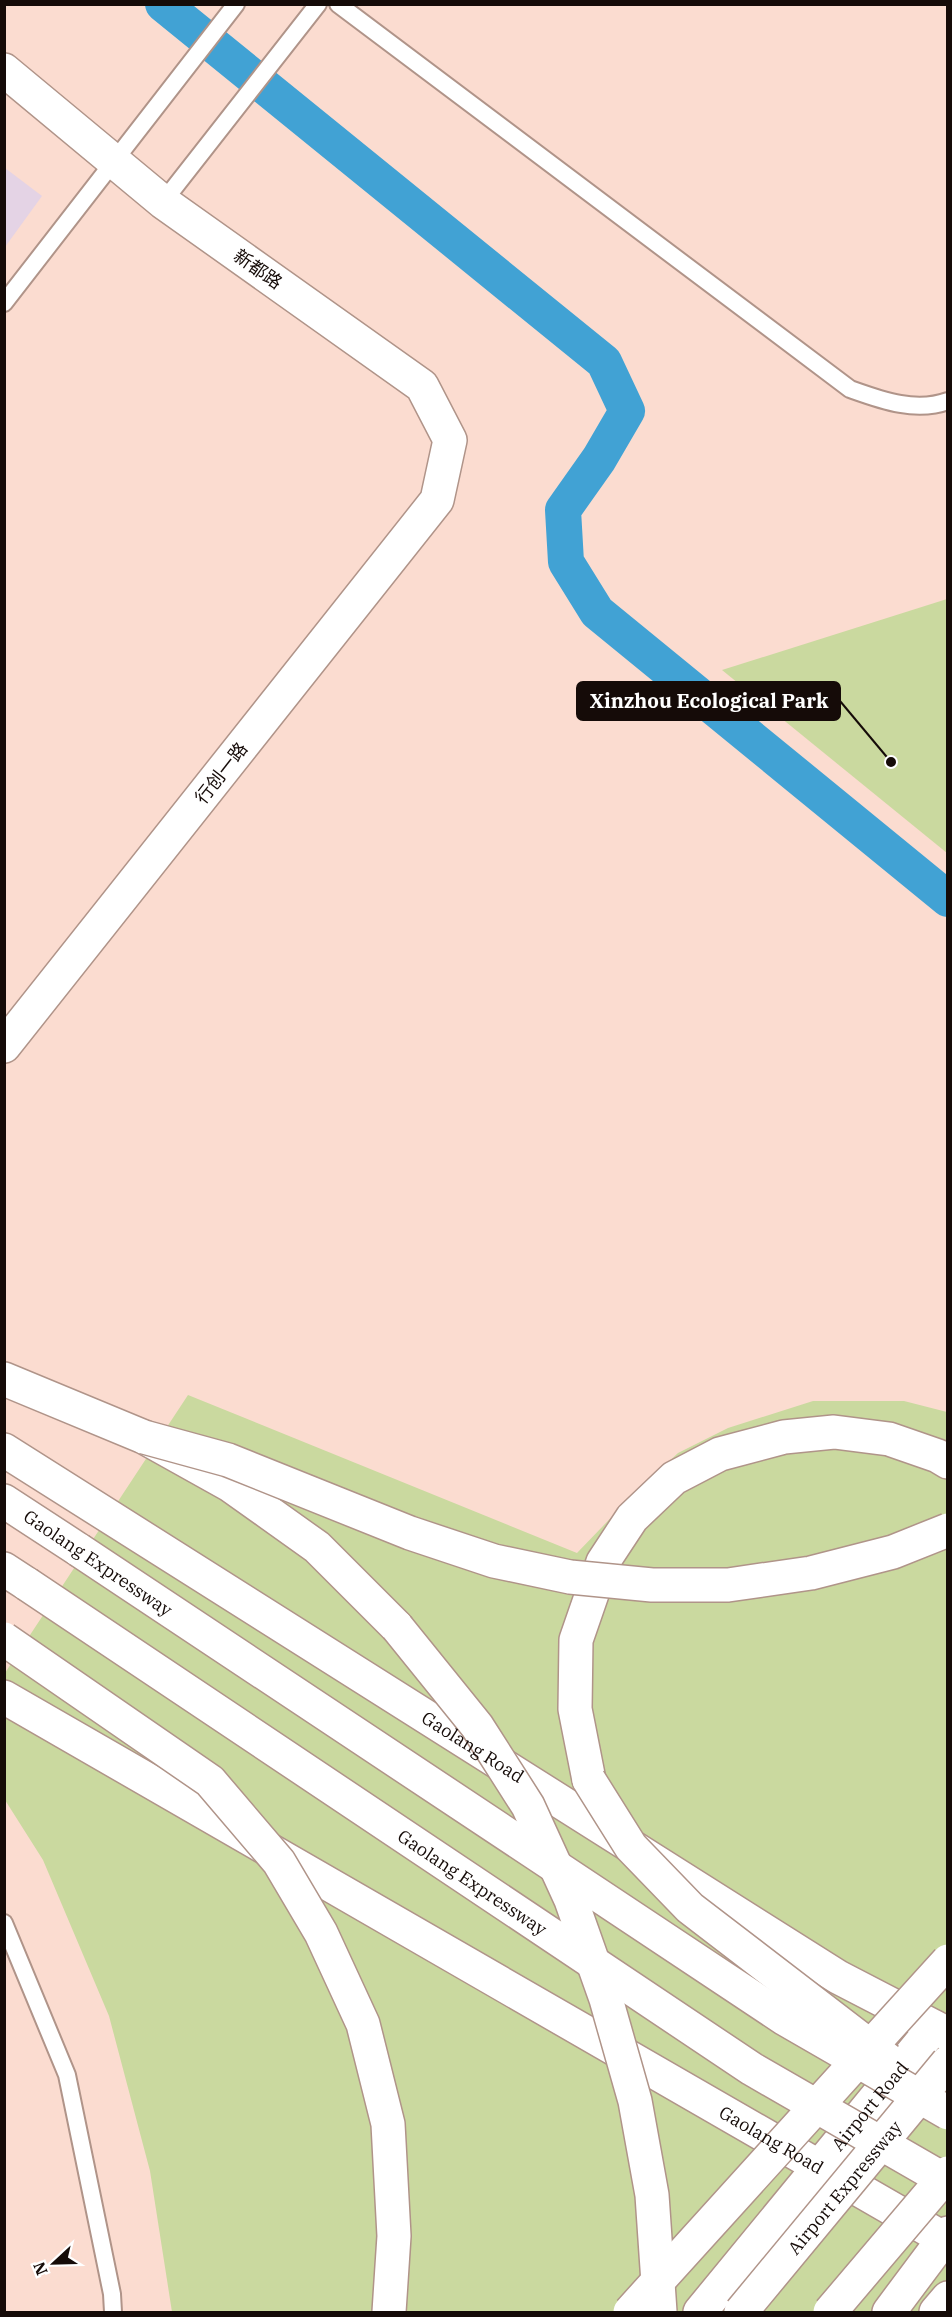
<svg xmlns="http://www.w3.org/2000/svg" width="952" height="2317" viewBox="0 0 952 2317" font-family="'IBM Plex Serif','Noto Sans SC',serif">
  <rect width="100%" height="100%" fill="#fbdcd0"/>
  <path fill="#e4d3e5" d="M 5,168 L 42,196 L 5,247 Z"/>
  <g fill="#cad99f">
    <path d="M 947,599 L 948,599 L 947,853 L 722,670 Z"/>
    <path d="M 188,1395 L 577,1553 L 629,1499 L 678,1453 L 728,1428 L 813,1401 L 904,1401 L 947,1412 L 947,2312 L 172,2312 L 150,2171 L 109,2016 L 43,1860 L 5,1800 L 5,1673 Z"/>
  </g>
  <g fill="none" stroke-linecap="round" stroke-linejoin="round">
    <path stroke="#41a2d4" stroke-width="36" d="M 163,4 L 604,362 L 627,411 L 599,459 L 563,510 L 566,562 L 597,612 L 948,899"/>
    <defs>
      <g id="service">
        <path d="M 338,4 L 850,389 C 881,400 915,413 948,401"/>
        <path d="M 163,202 L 318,4"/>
        <path d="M 4,303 L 236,4"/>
        <path d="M 4,1923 L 67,2075 L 112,2294 L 113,2312"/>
      </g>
      <path id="tertiary" d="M 4,70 L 163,202 L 422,386 L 450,440 L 437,500 L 4,1046"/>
      <g id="primary">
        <path id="s1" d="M 4,1450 L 838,1977 L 948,2034"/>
        <path id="s2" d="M 4,1697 L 948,2241"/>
        <path id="s3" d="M 700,2312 L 934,2027"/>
        <path d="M 889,2312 L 948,2233"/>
      </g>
      <g id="trunk">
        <path d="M 4,1379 L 144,1437 L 230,1485 L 317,1547 L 397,1627"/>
        <path d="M 4,1501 L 79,1550"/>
        <path d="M 4,1569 L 27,1584"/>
        <path d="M 589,1780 L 575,1709 L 576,1640 L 603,1562 L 632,1518 L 674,1478 L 720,1454 L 784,1437 L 834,1432 L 889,1439 L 938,1456 L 948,1462"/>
        <path d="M 936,2312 L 948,2298"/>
      </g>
    </defs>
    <use href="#service" stroke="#b09489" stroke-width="20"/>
    <use href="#tertiary" stroke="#b09489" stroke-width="36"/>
    <use href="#primary" stroke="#b09489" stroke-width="36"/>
    <use href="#trunk" stroke="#b09489" stroke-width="36"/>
    <use href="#service" stroke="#fff" stroke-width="16"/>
    <use href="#tertiary" stroke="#fff" stroke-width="33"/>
    <use href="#primary" stroke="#fff" stroke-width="33"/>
    <use href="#trunk" stroke="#fff" stroke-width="33"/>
    <defs>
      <g id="trunk-bridge">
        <path d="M 144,1437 L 228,1460 L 410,1533 L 494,1561 L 570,1577 L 652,1585 L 728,1585 L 811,1573 L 893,1552 L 948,1530"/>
        <path d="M 79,1550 L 785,2019 L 948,2113"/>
        <path id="s4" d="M 27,1584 L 752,2069 L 948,2182"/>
        <path d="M 397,1627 L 477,1726 L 528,1806 L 571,1900 L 606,1999 L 635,2101 L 652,2195 L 660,2312"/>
        <path d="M 4,1639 L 210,1781 L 279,1862 L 321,1933 L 363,2024 L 388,2124 L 394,2236 L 389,2312"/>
        <path d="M 589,1780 L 631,1847 L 690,1908 L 888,2060"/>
        <path d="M 630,2312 L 948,1961"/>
        <path id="s5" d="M 741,2312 L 948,2062"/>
        <path d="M 830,2312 L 948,2173"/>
      </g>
    </defs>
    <use href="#trunk-bridge" stroke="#b09489" stroke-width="36" stroke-linecap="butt"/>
    <use href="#trunk-bridge" stroke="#fff" stroke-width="33"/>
  </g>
  <g text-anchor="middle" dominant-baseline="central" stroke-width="4.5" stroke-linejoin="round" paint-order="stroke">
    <g font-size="18" fill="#150b08" stroke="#fff">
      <text transform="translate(258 269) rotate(35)">新都路</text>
      <text transform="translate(221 773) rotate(-52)">行创一路</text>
      <text transform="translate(98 1563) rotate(34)">Gaolang Expressway</text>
      <text stroke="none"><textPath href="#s1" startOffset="555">Gaolang Road</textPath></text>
      <text stroke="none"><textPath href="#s4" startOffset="536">Gaolang Expressway</textPath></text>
      <text stroke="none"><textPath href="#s3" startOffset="267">Airport Road</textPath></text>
      <text stroke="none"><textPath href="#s2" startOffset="886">Gaolang Road</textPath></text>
      <text stroke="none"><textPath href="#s5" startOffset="162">Airport Expressway</textPath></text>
    </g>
  </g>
  <path fill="none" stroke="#150b08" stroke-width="2" d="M891 762L840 701"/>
  <circle fill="#150b08" stroke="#fff" stroke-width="2" cx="891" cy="762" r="6"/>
  <rect fill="#150b08" stroke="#150b08" stroke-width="2" x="577" y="682" width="263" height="38" rx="6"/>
  <g font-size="20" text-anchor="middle" font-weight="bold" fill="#fff">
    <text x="709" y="708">Xinzhou Ecological Park</text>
  </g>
  <rect width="952" height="2317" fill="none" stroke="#150b08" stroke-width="12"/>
  <g transform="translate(54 2263) rotate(248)" stroke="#ffffff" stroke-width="4.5" paint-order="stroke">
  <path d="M0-4.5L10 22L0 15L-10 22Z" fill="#150b08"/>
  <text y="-9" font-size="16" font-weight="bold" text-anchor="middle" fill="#150b08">N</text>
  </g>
</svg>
